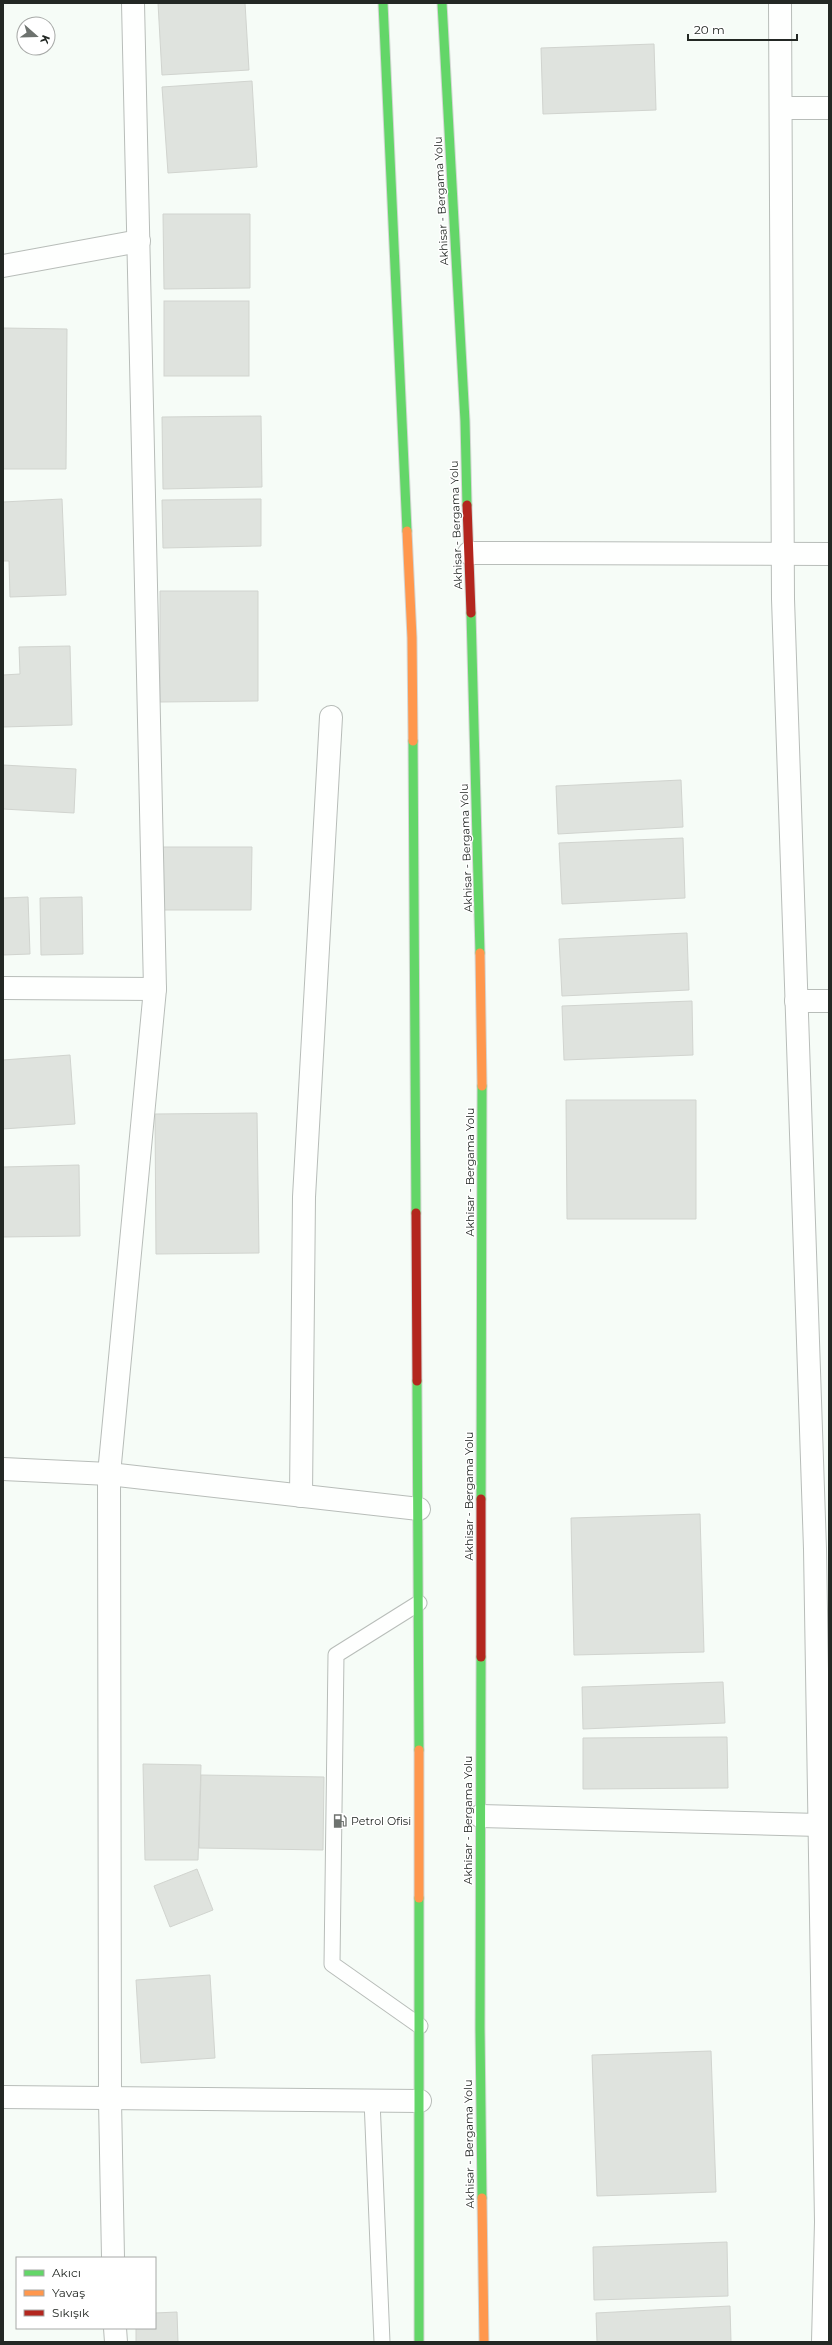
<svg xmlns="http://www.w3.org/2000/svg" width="832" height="2345" viewBox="0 0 832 2345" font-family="Montserrat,sans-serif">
  <rect width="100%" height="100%" fill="#f6fcf7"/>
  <g fill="#dfe3de" stroke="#d1d4cf">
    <path d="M 158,3 L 245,3 L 249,70 L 162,75 Z"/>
    <path d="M 654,44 L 656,110 L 543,114 L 541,48 Z"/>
    <path d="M 252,81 L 257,167 L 168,173 L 162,87 Z"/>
    <path d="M 163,214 L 250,214 L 250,288 L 164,289 Z"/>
    <rect x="164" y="301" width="85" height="75"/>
    <path d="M 3,328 L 67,329 L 66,469 L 3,469 Z"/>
    <path d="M 261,416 L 262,487 L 163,489 L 162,417 Z"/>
    <path d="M 62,499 L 66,595 L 10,597 L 9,561 L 3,561 L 3,502 Z"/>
    <path d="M 261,499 L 261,546 L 163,548 L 162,500 Z"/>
    <path d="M 160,591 L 258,591 L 258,701 L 160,702 Z"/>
    <path d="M 70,646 L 72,725 L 3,727 L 3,675 L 20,674 L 19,647 Z"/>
    <path d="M 3,765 L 76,769 L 74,813 L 3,809 Z"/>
    <path d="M 681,780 L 683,827 L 558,834 L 556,786 Z"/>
    <path d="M 683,838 L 685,898 L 562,904 L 559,843 Z"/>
    <path d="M 162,847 L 252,847 L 251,910 L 162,910 Z"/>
    <path d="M 28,897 L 30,954 L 3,955 L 3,898 Z"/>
    <path d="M 82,897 L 83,954 L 41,955 L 40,898 Z"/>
    <path d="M 687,933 L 689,990 L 562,996 L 559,939 Z"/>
    <path d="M 692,1001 L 693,1055 L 564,1060 L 562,1006 Z"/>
    <path d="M 70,1055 L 75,1124 L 3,1129 L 3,1060 Z"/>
    <path d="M 566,1100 L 696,1100 L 696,1219 L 567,1219 Z"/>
    <path d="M 257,1113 L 259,1253 L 156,1254 L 155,1114 Z"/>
    <path d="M 79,1165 L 80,1236 L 3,1237 L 3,1167 Z"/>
    <path d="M 700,1514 L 704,1652 L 574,1655 L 571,1518 Z"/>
    <path d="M 723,1682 L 725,1723 L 583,1729 L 582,1687 Z"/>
    <path d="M 727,1737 L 728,1788 L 583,1789 L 583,1738 Z"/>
    <path d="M 143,1764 L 201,1765 L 198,1860 L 145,1860 Z"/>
    <path d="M 201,1775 L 324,1777 L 323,1850 L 199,1848 Z"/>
    <path d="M 197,1869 L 213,1910 L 170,1927 L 154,1886 Z"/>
    <path d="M 210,1975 L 215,2058 L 141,2063 L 136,1980 Z"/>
    <path d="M 711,2051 L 716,2192 L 597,2196 L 592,2055 Z"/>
    <path d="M 727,2242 L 728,2296 L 594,2300 L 593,2247 Z"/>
    <path d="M 730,2306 L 731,2342 L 597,2342 L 596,2313 Z"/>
    <path d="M 177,2312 L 178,2342 L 136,2342 L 136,2328 L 155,2328 L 155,2313 Z"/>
  </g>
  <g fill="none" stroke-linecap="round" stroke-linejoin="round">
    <defs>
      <g id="lane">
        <path d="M 419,1603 L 336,1655 L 332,1964 L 420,2026"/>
        <path d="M 372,2100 L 382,2342"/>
      </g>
      <g id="street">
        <path d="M 780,3 L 783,599 L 815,1549 L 826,2222 L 823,2342"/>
        <path d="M 782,108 L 829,108"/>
        <path d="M 3,266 L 139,241"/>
        <path d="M 469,553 L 829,554"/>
        <path d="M 3,988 L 155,989"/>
        <path d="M 796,1001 L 829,1001"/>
        <path d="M 3,1469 L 109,1474 L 419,1509"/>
        <path d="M 301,1496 L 304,1197 L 331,717"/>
        <path d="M 480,1816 L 819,1825"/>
        <path d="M 3,2097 L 420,2101"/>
        <path d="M 113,2258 L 110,2100 L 109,1474 L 155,989 L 133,3"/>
        <path d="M 115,2328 L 116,2342"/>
      </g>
      <g id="fast">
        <path d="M 383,3 L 407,531"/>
        <path d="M 442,3 L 465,421 L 467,505"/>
        <path d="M 471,613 L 480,953"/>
        <path d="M 413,741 L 416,1213"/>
        <path d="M 417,1381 L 419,1750"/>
        <path d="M 481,1499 L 482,1086"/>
        <path d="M 481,1657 L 480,2028 L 482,2198"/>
        <path d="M 419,1898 L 419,2342"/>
      </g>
      <g id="slow">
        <path d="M 407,531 L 412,638 L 413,741"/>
        <path d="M 480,953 L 482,1086"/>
        <path d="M 419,1750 L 419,1898"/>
        <path d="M 482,2198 L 484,2342"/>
      </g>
      <g id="jam">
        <path d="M 467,505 L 471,613"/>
        <path d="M 416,1213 L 417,1381"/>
        <path d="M 481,1657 L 481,1499"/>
      </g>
    </defs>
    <use href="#lane" stroke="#b8bdb9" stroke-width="17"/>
    <use href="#street" stroke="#b8bdb9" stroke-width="24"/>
    <use href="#fast" stroke="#d4d7d4" stroke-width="11"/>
    <use href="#slow" stroke="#d4d7d4" stroke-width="11"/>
    <use href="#jam" stroke="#d4d7d4" stroke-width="11"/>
    <use href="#lane" stroke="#fefffe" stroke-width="15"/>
    <use href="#street" stroke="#fefffe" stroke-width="22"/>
    <use href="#fast" stroke="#63d668" stroke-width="9"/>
    <use href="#slow" stroke="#ff974d" stroke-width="9"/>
    <use href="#jam" stroke="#b3261e" stroke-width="9"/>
  </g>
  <defs>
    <symbol id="fuel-bare" viewBox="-9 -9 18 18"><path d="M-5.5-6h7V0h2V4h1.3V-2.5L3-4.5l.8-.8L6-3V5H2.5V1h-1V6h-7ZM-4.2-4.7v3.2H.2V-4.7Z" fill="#6d726e" stroke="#fff" stroke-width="2.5" paint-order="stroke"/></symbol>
  </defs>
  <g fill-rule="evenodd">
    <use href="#fuel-bare" x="330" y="1811" width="20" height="20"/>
  </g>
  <g text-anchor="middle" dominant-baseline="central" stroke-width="3" stroke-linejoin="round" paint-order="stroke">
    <g font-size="11" fill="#232824" stroke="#fff">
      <text transform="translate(441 201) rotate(-93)">Akhisar - Bergama Yolu</text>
      <text transform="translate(456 525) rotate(-92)">Akhisar - Bergama Yolu</text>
      <text transform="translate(466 848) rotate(-92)">Akhisar - Bergama Yolu</text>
      <text transform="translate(470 1172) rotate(-90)">Akhisar - Bergama Yolu</text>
      <text transform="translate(469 1496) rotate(-90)">Akhisar - Bergama Yolu</text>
      <text transform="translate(468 1820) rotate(-90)">Akhisar - Bergama Yolu</text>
      <text transform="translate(469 2144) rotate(-91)">Akhisar - Bergama Yolu</text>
    </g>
    <g font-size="11" fill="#232824" stroke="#fff" text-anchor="start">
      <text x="351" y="1821">Petrol Ofisi</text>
    </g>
  </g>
  <rect width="832" height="2345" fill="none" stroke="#232824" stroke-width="8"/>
  <rect x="16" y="2257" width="140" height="72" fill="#ffffff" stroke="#a7a9a7"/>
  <rect x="24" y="2270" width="20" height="6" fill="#63d668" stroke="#a7a9a7"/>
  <text x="52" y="2277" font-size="12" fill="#232824">Akıcı</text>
  <rect x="24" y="2290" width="20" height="6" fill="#ff974d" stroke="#a7a9a7"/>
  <text x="52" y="2297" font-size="12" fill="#232824">Yavaş</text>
  <rect x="24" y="2310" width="20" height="6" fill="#b3261e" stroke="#a7a9a7"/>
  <text x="52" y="2317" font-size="12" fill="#232824">Sıkışık</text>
  <g transform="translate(36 36) rotate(110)"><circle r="19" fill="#ffffff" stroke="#a7a9a7"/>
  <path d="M0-3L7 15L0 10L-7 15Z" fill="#6d726e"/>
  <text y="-6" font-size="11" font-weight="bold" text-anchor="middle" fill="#232824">K</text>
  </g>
  <path d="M688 34v6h109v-6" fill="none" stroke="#232824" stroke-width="2"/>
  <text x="694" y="34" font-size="12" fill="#232824" stroke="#ffffff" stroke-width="3" paint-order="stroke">20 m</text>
</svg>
